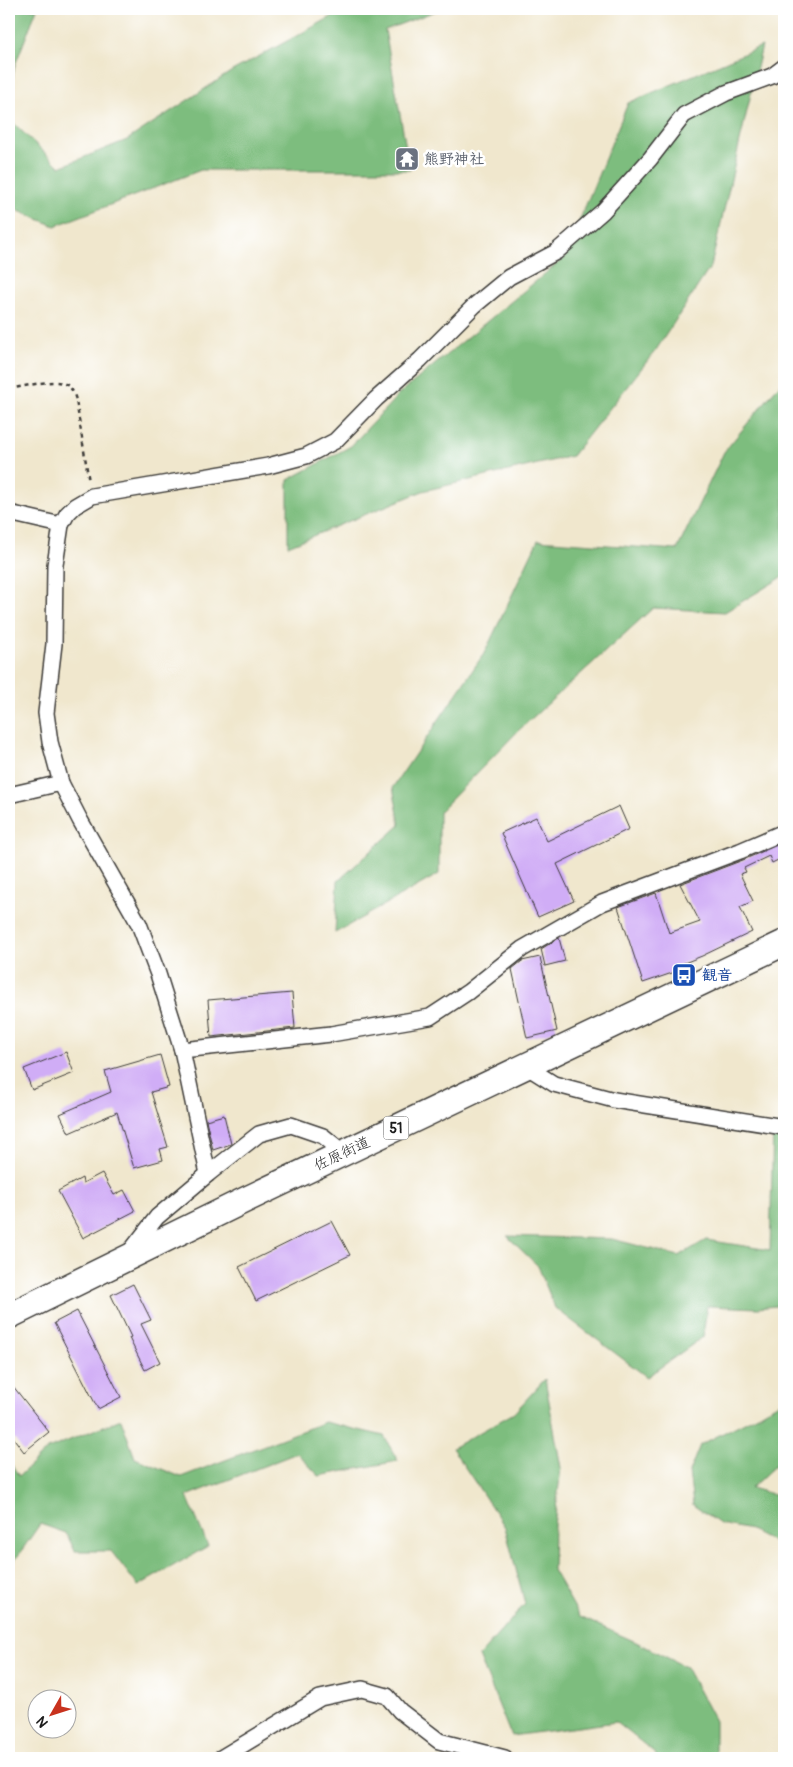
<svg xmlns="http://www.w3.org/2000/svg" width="793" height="1767" viewBox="0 0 793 1767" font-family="Pangolin,'Klee One',sans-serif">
  <rect width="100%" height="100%" fill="#fff"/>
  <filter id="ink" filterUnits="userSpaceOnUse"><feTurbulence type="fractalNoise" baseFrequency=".02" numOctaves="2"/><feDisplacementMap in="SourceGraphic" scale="10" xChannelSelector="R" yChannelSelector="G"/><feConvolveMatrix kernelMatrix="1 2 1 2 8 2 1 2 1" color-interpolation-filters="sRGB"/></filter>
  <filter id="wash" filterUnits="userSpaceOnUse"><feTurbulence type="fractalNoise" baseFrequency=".0096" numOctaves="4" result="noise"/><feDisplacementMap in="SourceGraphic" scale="20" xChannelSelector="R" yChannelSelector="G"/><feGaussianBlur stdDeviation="1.12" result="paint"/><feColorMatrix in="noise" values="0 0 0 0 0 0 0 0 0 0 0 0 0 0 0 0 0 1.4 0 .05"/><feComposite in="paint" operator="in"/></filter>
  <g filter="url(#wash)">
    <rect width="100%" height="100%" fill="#f0e7cd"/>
    <g fill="#7dbd7e" stroke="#4c6c4d">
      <path d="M 9,9 L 37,9 L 15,65 L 9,99 Z"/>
      <path d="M 346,9 L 441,9 L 385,30 L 410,170 L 201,170 L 55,226 L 9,207 L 9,119 L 60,167 L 127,140 L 232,71 Z"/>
      <path d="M 762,46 L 711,266 L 656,350 L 572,456 L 423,491 L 288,546 L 288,480 L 351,446 L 399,394 L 564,258 L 628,103 Z"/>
      <path d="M 784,379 L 784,576 L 725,612 L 653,608 L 519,730 L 439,812 L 439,874 L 335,933 L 338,881 L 400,825 L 393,787 L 485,652 L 538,540 L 677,550 L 724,452 Z"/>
      <path d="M 773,1126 L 784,1127 L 784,1305 L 758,1308 L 707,1306 L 703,1337 L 647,1377 L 555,1308 L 538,1266 L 507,1236 L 612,1239 L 679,1256 L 706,1240 L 770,1250 Z"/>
      <path d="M 545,1379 L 561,1468 L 554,1525 L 553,1570 L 580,1617 L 636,1642 L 686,1667 L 715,1721 L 715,1758 L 657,1758 L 655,1753 L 616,1722 L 511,1736 L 479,1656 L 525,1604 L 505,1527 L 452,1448 L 514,1413 Z"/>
      <path d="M 784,1400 L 784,1457 L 751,1488 L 784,1497 L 784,1548 L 751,1530 L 720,1524 L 693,1505 L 689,1472 L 700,1445 L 760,1414 Z"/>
      <path d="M 121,1419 L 135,1458 L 181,1477 L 325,1422 L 384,1436 L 398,1461 L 319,1476 L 297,1453 L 187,1496 L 208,1546 L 138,1586 L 111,1551 L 75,1551 L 66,1533 L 40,1524 L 15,1560 L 9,1559 L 9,1461 L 19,1476 L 48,1449 Z"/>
    </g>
    <g id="blocks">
      <g fill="#d0adf6">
        <path d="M 619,806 L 629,829 L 557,864 L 574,901 L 538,917 L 501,833 L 536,817 L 547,841 Z"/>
        <path d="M 784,842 L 784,857 L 772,863 L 769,856 L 744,868 L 746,872 L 740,874 L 753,901 L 740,907 L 752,932 L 702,956 L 679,965 L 681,970 L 643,983 L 618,907 L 656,893 L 669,933 L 700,922 L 680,884 L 743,860 Z"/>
        <path d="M 559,938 L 565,961 L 545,966 L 541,949 Z"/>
        <path d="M 540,957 L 557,1031 L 527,1038 L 512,969 L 522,961 Z"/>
        <path d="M 292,993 L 295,1028 L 211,1037 L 208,1000 Z"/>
        <path d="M 66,1052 L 74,1073 L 32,1090 L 24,1069 Z"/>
        <path d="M 160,1055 L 169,1087 L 151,1092 L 168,1147 L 160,1149 L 163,1160 L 134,1168 L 117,1112 L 69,1133 L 60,1114 L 111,1092 L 105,1071 Z"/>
        <path d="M 224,1115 L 231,1144 L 213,1150 L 206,1120 Z"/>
        <path d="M 102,1173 L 114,1195 L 124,1190 L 135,1211 L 83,1238 L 58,1191 L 82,1178 L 83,1183 Z"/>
        <path d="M 332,1221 L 350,1255 L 256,1301 L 239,1267 Z"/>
        <path d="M 133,1284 L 151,1320 L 141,1324 L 160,1362 L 145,1370 L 129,1338 L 131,1337 L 111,1295 Z"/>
        <path d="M 77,1311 L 121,1397 L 98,1409 L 54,1323 Z"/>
        <path d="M 9,1381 L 49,1432 L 24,1452 L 9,1432 Z"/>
      </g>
    </g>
  </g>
  <g filter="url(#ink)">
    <use href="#blocks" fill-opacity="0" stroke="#3c3a37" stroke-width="1"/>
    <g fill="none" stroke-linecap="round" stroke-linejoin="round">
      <defs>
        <g id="minor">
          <path d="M 9,513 L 61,525"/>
          <path d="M 9,795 L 61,783"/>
          <path d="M 182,1050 L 331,1034 L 430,1017 L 468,992 L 522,949 L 602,903 L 740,851 L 784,832"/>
          <path d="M 527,1067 L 554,1084 L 614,1100 L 784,1127"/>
          <path d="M 208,1174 L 182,1050 L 158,974 L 139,924 L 80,820 L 61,783 L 50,742 L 46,713 L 54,644 L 55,565 L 61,525 L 67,514 L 75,506 L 92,496 L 268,466 L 306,456 L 335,441 L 376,399 L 420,360 L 475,305 L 509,277 L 556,252 L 603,211 L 650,159 L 684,115 L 726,93 L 772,76 L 784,67"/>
          <path d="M 129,1253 L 157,1217 L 208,1174 L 259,1134 L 291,1125 L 323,1136 L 344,1153"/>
          <path d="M 221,1758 L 320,1698 L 362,1689 L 387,1696 L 400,1711 L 439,1741 L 505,1758"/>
        </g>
        <path id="trunk" d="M 9,1316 L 245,1200 L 784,943"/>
      </defs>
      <use href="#minor" stroke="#3c3a37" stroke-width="18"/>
      <use href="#trunk" stroke="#3c3a37" stroke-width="28"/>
      <path stroke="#3c3a37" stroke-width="2.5" stroke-dasharray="4 4" stroke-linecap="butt" d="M 9,389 C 22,387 54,378 65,384 C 72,387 74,394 76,400 L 89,482"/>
      <use href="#minor" stroke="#fff" stroke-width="15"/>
      <use href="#trunk" stroke="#fff" stroke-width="25"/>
    </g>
  </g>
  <defs>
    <symbol id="temple-square" viewBox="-11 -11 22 22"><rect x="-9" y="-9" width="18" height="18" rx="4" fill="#6b7280" stroke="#fff"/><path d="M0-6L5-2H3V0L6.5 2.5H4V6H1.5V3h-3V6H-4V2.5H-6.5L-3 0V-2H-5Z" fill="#fff"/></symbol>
    <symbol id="bus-square" viewBox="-11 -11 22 22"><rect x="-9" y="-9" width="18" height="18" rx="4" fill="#1a4fb4" stroke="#fff"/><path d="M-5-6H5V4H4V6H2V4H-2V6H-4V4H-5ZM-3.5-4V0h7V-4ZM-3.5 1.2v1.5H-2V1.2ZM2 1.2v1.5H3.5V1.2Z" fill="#fff"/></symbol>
  </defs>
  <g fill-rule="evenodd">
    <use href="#temple-square" x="393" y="145" width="28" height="28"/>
    <use href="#bus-square" x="670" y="961" width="28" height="28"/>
  </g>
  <g text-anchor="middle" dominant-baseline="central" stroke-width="5" stroke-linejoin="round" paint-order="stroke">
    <rect fill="#fff" stroke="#606060" stroke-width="1" x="383.5" y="1116.5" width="25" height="23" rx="4"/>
    <g font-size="14" font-weight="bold" fill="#1c1c1c">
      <text x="396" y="1128">51</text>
    </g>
    <g font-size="15" font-weight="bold" fill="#5b616d" stroke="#fff" text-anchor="start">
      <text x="424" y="159">熊野神社</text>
    </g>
    <g font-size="15" font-weight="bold" fill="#164399" stroke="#fff" text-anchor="start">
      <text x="702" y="975">観音</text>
    </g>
    <g font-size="15" fill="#1c1c1c" stroke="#fff">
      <text transform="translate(342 1154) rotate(-25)">佐原街道</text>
    </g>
  </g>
  <rect width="793" height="1767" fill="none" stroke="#fff" stroke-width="30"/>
  <g transform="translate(52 1714) rotate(231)"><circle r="24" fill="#ffffff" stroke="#a4a4a4"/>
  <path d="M0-4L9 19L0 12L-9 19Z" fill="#c8321e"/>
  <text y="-8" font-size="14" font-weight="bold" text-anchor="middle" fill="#1c1c1c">N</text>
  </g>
</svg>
